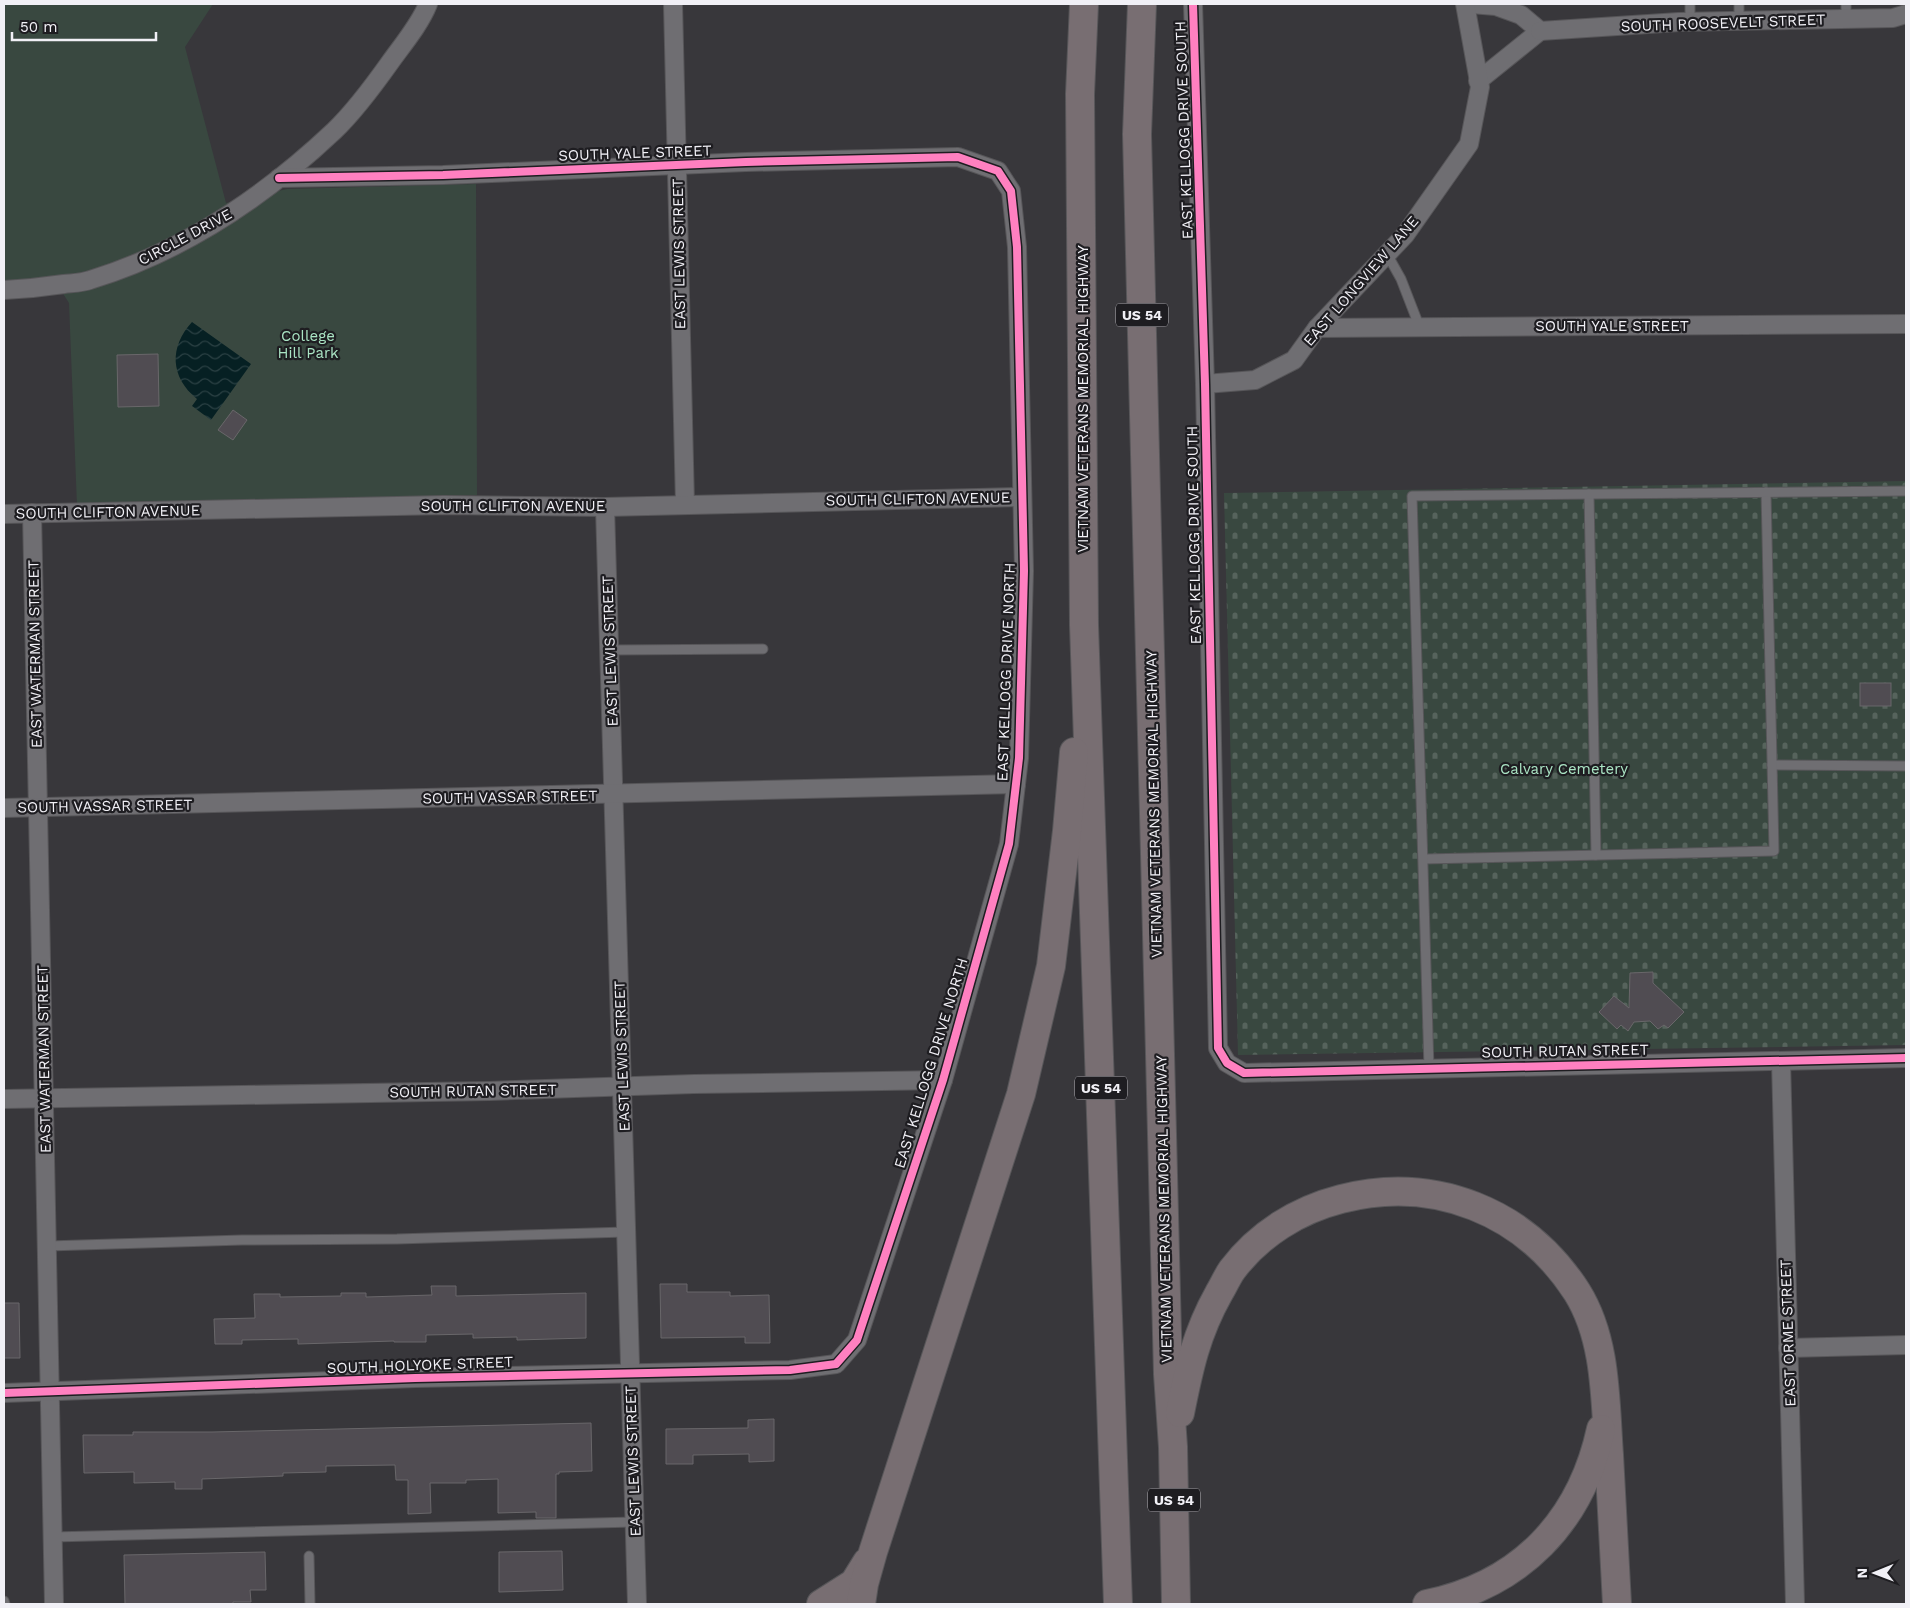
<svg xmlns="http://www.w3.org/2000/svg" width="1910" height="1608" viewBox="0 0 1910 1608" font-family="'Work Sans',sans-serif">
  <defs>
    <pattern id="cemetery-stones" width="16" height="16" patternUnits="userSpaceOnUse" patternTransform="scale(1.25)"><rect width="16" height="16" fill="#394840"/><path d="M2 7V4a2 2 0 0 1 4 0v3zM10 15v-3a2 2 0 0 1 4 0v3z" fill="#56635c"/></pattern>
    <pattern id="water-waves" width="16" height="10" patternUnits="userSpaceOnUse" patternTransform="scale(1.25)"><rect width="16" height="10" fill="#062023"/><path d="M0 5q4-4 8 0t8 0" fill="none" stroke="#2b4144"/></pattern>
  </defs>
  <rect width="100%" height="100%" fill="#38373b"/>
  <path fill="#394840" d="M 4,4 L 213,4 L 185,47 L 226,203 L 287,189 L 476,184 L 477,495 L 77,506 L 69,303 L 55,281 L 4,280 Z"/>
  <path fill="url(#cemetery-stones)" d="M 1906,481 L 1906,1045 L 1238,1055 L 1224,493 Z"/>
  <path fill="url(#water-waves)" d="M 192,322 L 251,364 L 211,420 L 192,406 L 197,399 C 170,377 169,347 192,322 Z"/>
  <g fill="#504c52" stroke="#69676a">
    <path d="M 158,354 L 159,406 L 118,407 L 117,355 Z"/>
    <path d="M 233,410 L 247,420 L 233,440 L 218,430 Z"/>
    <rect x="1860" y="683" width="31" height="23"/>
    <path d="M 1653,972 L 1653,983 L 1684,1012 L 1668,1028 L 1664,1025 L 1658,1029 L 1650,1021 L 1634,1022 L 1628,1031 L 1621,1025 L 1617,1029 L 1599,1012 L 1614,996 L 1629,1008 L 1630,973 Z"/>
    <path d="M 660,1284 L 687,1284 L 687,1292 L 730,1292 L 730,1296 L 769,1295 L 770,1343 L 745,1343 L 745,1337 L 661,1338 Z"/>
    <path d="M 431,1286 L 456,1286 L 456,1296 L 586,1293 L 586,1338 L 517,1340 L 517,1337 L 473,1338 L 473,1334 L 426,1335 L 426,1342 L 394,1342 L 394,1341 L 298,1344 L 298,1339 L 242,1340 L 242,1344 L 215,1344 L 214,1319 L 255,1318 L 254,1294 L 280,1294 L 280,1297 L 341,1296 L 341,1293 L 366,1293 L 366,1297 L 432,1295 Z"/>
    <path d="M 4,1303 L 19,1303 L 20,1358 L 4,1358 Z"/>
    <path d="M 774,1419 L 774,1461 L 749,1462 L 749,1454 L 693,1455 L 693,1464 L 666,1464 L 666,1429 L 748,1428 L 748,1420 Z"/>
    <path d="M 591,1423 L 592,1471 L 559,1472 L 559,1474 L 556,1474 L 556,1518 L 536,1518 L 536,1512 L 498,1513 L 498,1479 L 466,1480 L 466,1483 L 430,1483 L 431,1513 L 408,1514 L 408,1480 L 396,1480 L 395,1465 L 326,1466 L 326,1472 L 283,1473 L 283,1476 L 202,1479 L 202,1489 L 175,1489 L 175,1482 L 134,1483 L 134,1472 L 84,1473 L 83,1435 L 133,1435 L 133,1432 L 212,1432 Z"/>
    <path d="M 562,1551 L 563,1590 L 499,1592 L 499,1552 Z"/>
    <path d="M 265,1552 L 266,1590 L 250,1590 L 251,1602 L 233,1602 L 233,1604 L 125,1604 L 124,1555 Z"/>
  </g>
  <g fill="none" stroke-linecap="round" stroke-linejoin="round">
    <defs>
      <g id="service">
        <path d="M 1690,4 L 1690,22"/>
        <path d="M 1739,4 L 1739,21"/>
        <path d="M 1846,4 L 1846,19"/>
        <path d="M 1387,254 L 1401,279 L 1420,328"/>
        <path d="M 1589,494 L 1596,855"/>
        <path d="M 610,650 L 763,649"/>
        <path d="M 1772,765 L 1906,766"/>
        <path d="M 1424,859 L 1774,851 L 1766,492"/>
        <path d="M 1429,1068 L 1412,496 L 1906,491"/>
        <path d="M 48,1246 L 242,1240 L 397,1239 L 626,1232"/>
        <path d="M 53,1537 L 634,1522"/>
        <path d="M 309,1556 L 310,1604"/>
        <path d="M 4,1601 L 5,1604"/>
      </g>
      <g id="minor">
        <path d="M 673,4 L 685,504"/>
        <path d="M 1193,4 L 1205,384 L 1218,1048 L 1227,1063 L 1244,1073 L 1906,1058"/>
        <path d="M 1471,4 L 1496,6 L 1521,15 L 1540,31 L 1478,81"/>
        <path d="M 1540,31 L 1679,22 L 1893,18 L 1906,14"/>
        <path d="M 4,290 C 24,289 44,287 64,284 C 73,283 82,283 90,280 C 182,252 264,197 334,131 C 355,111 374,85 391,61 C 404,43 420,24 428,4"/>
        <path d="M 1317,328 L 1906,324"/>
        <path d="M 1205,384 L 1255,380 L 1294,360 L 1317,328 L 1405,235 L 1469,144 L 1480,87 L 1465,4"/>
        <path d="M 605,507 L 637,1604"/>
        <path d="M 32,513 L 54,1604"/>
        <path d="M 4,514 L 444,505 L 605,507 L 1022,497"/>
        <path d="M 4,808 L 1016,784"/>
        <path d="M 1781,1061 L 1795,1604"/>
        <path d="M 4,1099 L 489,1091 L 694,1084 L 943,1080"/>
        <path d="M 1788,1348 L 1906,1345"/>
        <path d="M 4,1393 L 415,1378 L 790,1370 L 836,1364 L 857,1340 L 943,1080 L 1009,844 L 1019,758 L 1024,571 L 1017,247 L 1011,191 L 998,171 L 958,157 L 746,162 L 443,175 L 279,178"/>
      </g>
      <g id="motorway">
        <path d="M 1084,4 L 1080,94 L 1084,625 L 1118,1604"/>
        <path d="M 1142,4 L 1137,134 L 1168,1374 L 1173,1447 L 1176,1604"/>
        <path d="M 1180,1413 C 1189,1368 1196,1334 1219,1293 C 1224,1285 1227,1277 1232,1270 C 1259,1234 1298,1210 1341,1199 C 1434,1175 1525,1211 1577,1292 C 1607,1340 1605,1401 1609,1455 C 1612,1505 1614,1554 1617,1604"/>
        <path d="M 821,1604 L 854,1583 L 867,1562"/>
        <path d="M 861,1604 L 864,1584 L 873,1552 L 1021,1094 L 1051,966 L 1067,831 L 1074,752"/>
        <path d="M 1427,1604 C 1520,1585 1581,1522 1601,1429"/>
      </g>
    </defs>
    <use href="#service" stroke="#575659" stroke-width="11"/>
    <use href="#minor" stroke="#575659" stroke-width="20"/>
    <use href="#motorway" stroke="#575659" stroke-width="30"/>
    <use href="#service" stroke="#6f6e72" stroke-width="9"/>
    <use href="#minor" stroke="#6f6e72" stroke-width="18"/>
    <use href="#motorway" stroke="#786e72" stroke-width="28"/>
    <defs>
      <g id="cycleway">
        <path d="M 1193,4 L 1205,384 L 1218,1048 L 1227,1063 L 1244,1073 L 1906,1058"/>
        <path d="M 4,1393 L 415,1378 L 790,1370 L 836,1364 L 857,1340 L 943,1080 L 1009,844 L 1019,758 L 1024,571 L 1017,247 L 1011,191 L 998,171 L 958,157 L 746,162 L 443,175 L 279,178"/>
      </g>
    </defs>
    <use href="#cycleway" stroke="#1e1d21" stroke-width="11"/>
    <use href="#cycleway" stroke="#ff80c0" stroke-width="8"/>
  </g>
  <g text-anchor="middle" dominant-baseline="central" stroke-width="4.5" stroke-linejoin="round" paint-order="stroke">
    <g fill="#1e1d21" stroke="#b2b1b6" stroke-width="1">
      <rect x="1116" y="303.5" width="52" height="23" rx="4"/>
      <rect x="1075" y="1076.5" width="52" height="23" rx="4"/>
      <rect x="1148" y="1488.5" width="52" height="23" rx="4"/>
    </g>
    <g font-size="14" font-weight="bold" fill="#f1f0f6">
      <text x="1142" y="315">US 54</text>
      <text x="1101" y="1088">US 54</text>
      <text x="1174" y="1500">US 54</text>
    </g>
    <g font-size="15" fill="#f1f0f6" stroke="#1e1d21">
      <text transform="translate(1723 23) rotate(-2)">SOUTH ROOSEVELT STREET</text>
      <text transform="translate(1184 130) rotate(-92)">EAST KELLOGG DRIVE SOUTH</text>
      <text transform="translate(635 153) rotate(-2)">SOUTH YALE STREET</text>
      <text transform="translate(185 237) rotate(-28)">CIRCLE DRIVE</text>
      <text transform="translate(679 254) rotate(-91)">EAST LEWIS STREET</text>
      <text transform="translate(1361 281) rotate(-49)">EAST LONGVIEW LANE</text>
      <text x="1612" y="326">SOUTH YALE STREET</text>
      <text transform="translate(1083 399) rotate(-90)">VIETNAM VETERANS MEMORIAL HIGHWAY</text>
      <text transform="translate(918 499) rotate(-1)">SOUTH CLIFTON AVENUE</text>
      <text x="513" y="506">SOUTH CLIFTON AVENUE</text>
      <text transform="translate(108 512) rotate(-1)">SOUTH CLIFTON AVENUE</text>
      <text transform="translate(1194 535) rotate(-91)">EAST KELLOGG DRIVE SOUTH</text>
      <text transform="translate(610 651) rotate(-92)">EAST LEWIS STREET</text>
      <text transform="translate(35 654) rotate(-91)">EAST WATERMAN STREET</text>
      <text transform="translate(1006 672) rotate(-88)">EAST KELLOGG DRIVE NORTH</text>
      <text transform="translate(510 797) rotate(-1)">SOUTH VASSAR STREET</text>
      <text transform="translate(1154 804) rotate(-91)">VIETNAM VETERANS MEMORIAL HIGHWAY</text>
      <text transform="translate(105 806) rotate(-1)">SOUTH VASSAR STREET</text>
      <text transform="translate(1565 1051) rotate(-1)">SOUTH RUTAN STREET</text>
      <text transform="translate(622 1056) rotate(-92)">EAST LEWIS STREET</text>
      <text transform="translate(44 1059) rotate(-91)">EAST WATERMAN STREET</text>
      <text transform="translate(931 1063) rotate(-73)">EAST KELLOGG DRIVE NORTH</text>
      <text transform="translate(473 1091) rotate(-1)">SOUTH RUTAN STREET</text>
      <text transform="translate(1164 1209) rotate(-91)">VIETNAM VETERANS MEMORIAL HIGHWAY</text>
      <text transform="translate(1788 1333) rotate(-92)">EAST ORME STREET</text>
      <text transform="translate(420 1365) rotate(-2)">SOUTH HOLYOKE STREET</text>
      <text transform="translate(633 1461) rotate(-92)">EAST LEWIS STREET</text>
    </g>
    <g font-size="15" fill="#aae4c4" stroke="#1e1d21">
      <text x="308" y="336">College<tspan x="308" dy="17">Hill Park</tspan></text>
      <text x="1564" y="769">Calvary Cemetery</text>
    </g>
  </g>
  <rect width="1910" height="1608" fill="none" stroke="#f1f0f6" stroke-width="10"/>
  <g transform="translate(1875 1573) rotate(269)" stroke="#1e1d21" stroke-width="4" paint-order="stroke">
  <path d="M0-4L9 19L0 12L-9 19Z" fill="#f1f0f6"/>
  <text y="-8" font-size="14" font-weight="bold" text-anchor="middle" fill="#f1f0f6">N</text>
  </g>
  <path d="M12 32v8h144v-8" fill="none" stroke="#f1f0f6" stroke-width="2.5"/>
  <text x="20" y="32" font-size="15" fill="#f1f0f6" stroke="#1e1d21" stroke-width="4" paint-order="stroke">50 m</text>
</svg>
